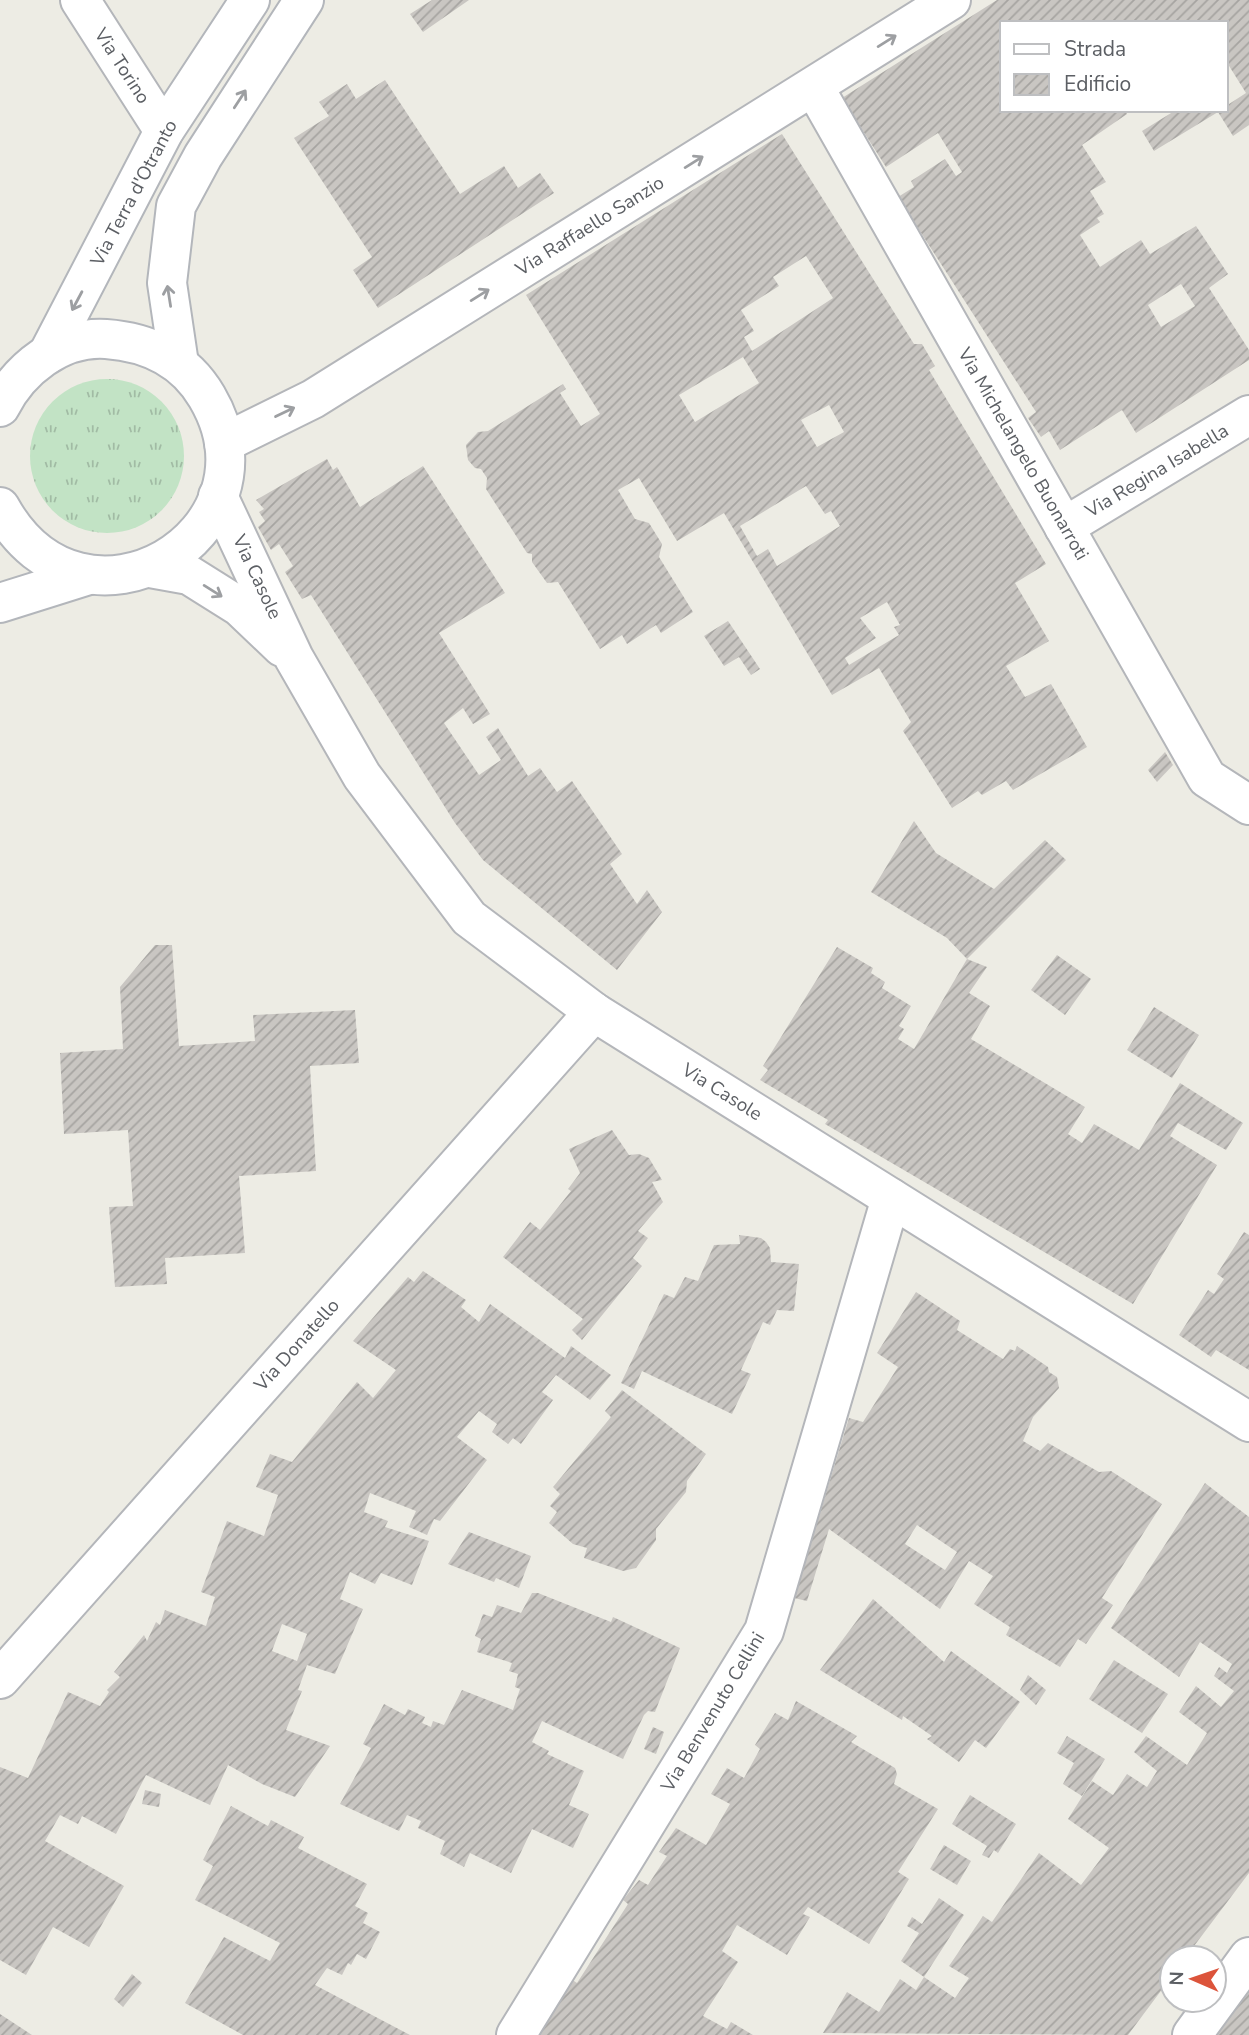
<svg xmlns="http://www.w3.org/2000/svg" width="1249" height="2035" viewBox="0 0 1249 2035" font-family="'Nunito Sans',sans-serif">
  <defs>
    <pattern id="grass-tufts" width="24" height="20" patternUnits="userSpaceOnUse" patternTransform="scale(1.75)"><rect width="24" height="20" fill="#c2e3c5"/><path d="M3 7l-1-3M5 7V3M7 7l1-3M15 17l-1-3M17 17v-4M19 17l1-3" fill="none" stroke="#a1bba4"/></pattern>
    <pattern id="building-hatch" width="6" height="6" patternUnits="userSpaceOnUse" patternTransform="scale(1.75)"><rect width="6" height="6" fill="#c9c6c2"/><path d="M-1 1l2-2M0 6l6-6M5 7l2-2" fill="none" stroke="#a6a4a1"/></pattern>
  </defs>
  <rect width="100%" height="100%" fill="#edece4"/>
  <circle fill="url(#grass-tufts)" cx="107" cy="456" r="77"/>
  <g fill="url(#building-hatch)" fill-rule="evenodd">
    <path d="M 432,0 L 469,0 L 423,32 L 410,14 Z"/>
    <path d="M 997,0 L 1249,0 L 1249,125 L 1233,136 L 1218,112 L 1154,151 L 1142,131 L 1176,110 L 1226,110 L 1226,106 L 1246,93 L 1226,61 L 1226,23 L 1002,23 L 1002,110 L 1125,110 L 1127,114 L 1082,145 L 1106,182 L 1090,191 L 1104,214 L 1097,218 L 1100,222 L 1080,235 L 1100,267 L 1141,240 L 1150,254 L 1196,226 L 1228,274 L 1209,288 L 1249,350 L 1249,360 L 1136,433 L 1122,410 L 1060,450 L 1049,431 L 1041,437 L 1028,418 L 1036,412 L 898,197 L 914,187 L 911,181 L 945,159 L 956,176 L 962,172 L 938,133 L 886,167 L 842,98 ZM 1181,284 L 1195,306 L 1161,327 L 1148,305 Z"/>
    <path d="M 385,80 L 460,194 L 504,166 L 518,188 L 540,173 L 554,193 L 378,308 L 353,270 L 372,257 L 294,138 L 329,116 L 319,102 L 347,84 L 356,99 Z"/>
    <path d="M 782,134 L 914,344 L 922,344 L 935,366 L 929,370 L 1046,564 L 1015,583 L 1049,641 L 1006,666 L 1025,697 L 1051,684 L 1087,747 L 1013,790 L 1006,781 L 982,795 L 978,791 L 952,808 L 903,731 L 911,722 L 879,668 L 832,695 L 724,513 L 677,541 L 639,478 L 618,490 L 635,519 L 649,523 L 662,544 L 659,557 L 693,612 L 661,633 L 656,625 L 627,644 L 622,635 L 600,649 L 558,582 L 547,583 L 532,562 L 532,554 L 527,553 L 486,489 L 487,478 L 481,469 L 475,468 L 468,460 L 466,445 L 478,432 L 488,431 L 563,384 L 566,389 L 560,393 L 581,426 L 600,414 L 526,295 ZM 806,256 L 833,298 L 752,351 L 744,337 L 754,331 L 741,310 L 779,286 L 773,277 ZM 743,357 L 759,383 L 695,422 L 679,395 ZM 829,405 L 844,432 L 817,447 L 801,420 ZM 806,486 L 825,514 L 831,511 L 840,526 L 777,566 L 768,549 L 757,556 L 740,526 ZM 887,602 L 900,625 L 894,627 L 899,635 L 849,665 L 845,658 L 876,638 L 860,618 Z"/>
    <path d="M 327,459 L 333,470 L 337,467 L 360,507 L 423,466 L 505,593 L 439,633 L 490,714 L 473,724 L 463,708 L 444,723 L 479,775 L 501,760 L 486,737 L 498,728 L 528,776 L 540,768 L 557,792 L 572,781 L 622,854 L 610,864 L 637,904 L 647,890 L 662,912 L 617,970 L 483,860 L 455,823 L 311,595 L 302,599 L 285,572 L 293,566 L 279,544 L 271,550 L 258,527 L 265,521 L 259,512 L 264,509 L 256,500 Z"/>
    <path d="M 728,621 L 760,669 L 751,675 L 739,657 L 724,666 L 704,636 Z"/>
    <path d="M 1165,752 L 1173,765 L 1157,782 L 1148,770 Z"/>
    <path d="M 914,821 L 936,853 L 994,889 L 1045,840 L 1066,860 L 967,959 L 947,938 L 871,892 Z"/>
    <path d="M 155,945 L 172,945 L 179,1046 L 255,1041 L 253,1015 L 355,1010 L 359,1063 L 310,1066 L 316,1171 L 239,1176 L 245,1253 L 165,1258 L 167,1284 L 115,1287 L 109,1207 L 133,1206 L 128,1130 L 64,1134 L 60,1053 L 123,1049 L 120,987 Z"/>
    <path d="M 837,947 L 873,968 L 871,973 L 885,982 L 882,988 L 911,1006 L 899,1026 L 904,1029 L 898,1039 L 914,1049 L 967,959 L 987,967 L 969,993 L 990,1006 L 971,1039 L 1085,1107 L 1068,1134 L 1082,1143 L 1094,1124 L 1139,1150 L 1180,1083 L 1243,1123 L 1226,1150 L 1178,1123 L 1170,1136 L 1217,1165 L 1133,1304 L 825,1124 L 828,1120 L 760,1080 L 768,1070 L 763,1066 Z"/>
    <path d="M 1057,955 L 1091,979 L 1065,1015 L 1031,990 Z"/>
    <path d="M 1154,1007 L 1199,1035 L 1172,1078 L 1127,1050 Z"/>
    <path d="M 612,1130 L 629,1155 L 639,1154 L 649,1158 L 662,1180 L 652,1182 L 663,1202 L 638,1231 L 648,1238 L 633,1258 L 642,1266 L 582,1340 L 572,1330 L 583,1319 L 503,1257 L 530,1222 L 540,1230 L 571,1191 L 568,1189 L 580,1173 L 569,1149 Z"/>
    <path d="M 1244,1232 L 1249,1235 L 1249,1370 L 1216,1350 L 1211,1357 L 1179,1335 L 1208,1290 L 1214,1294 L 1224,1279 L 1217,1274 Z"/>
    <path d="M 739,1235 L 761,1238 L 766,1242 L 770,1248 L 771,1262 L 799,1264 L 794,1311 L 777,1310 L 770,1325 L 763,1322 L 741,1370 L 751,1374 L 732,1414 L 642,1371 L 634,1389 L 621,1383 L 664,1294 L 674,1298 L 685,1277 L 698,1281 L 714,1245 L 740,1244 Z"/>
    <path d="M 423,1271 L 466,1300 L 461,1307 L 479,1322 L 490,1304 L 565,1358 L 571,1346 L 611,1375 L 590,1400 L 556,1375 L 542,1392 L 553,1400 L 521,1444 L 513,1438 L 508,1444 L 492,1432 L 497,1424 L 479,1411 L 457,1437 L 487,1460 L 440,1521 L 434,1519 L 427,1535 L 409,1527 L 416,1511 L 370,1493 L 364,1512 L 388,1521 L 385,1527 L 429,1541 L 412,1585 L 381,1573 L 375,1584 L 350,1572 L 340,1599 L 363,1609 L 335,1674 L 307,1665 L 298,1690 L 302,1691 L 286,1730 L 330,1746 L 295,1797 L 262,1784 L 228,1765 L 210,1805 L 146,1775 L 116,1834 L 82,1816 L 78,1824 L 60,1815 L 45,1841 L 124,1886 L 89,1947 L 53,1927 L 26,1975 L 0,1960 L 0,1767 L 28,1778 L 68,1692 L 100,1706 L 109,1692 L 107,1690 L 120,1677 L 114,1672 L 144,1635 L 147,1641 L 156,1622 L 160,1625 L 165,1610 L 206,1626 L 215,1597 L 201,1592 L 227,1521 L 264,1536 L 278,1495 L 256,1487 L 270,1454 L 292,1462 L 357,1382 L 373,1398 L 396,1370 L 353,1341 L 408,1277 L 414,1282 ZM 282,1624 L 307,1634 L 297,1661 L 272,1651 Z"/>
    <path d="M 916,1292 L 960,1321 L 957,1330 L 1003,1359 L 1010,1349 L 1015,1351 L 1017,1346 L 1048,1367 L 1049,1372 L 1057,1377 L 1059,1388 L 1033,1417 L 1023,1441 L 1040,1451 L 1048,1443 L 1099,1472 L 1111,1471 L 1162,1504 L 1102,1598 L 1113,1605 L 1086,1644 L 1078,1639 L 1060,1667 L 1006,1635 L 1010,1627 L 974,1604 L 993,1576 L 969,1561 L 940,1609 L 829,1529 L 807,1601 L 794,1598 L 849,1418 L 863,1422 L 898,1367 L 877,1353 ZM 917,1525 L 957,1552 L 945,1570 L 905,1544 Z"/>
    <path d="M 622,1390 L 706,1454 L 687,1481 L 686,1492 L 656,1529 L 656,1540 L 636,1568 L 623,1571 L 584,1558 L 587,1548 L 573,1544 L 549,1523 L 557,1512 L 550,1506 L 560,1494 L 553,1487 L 611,1417 L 605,1411 Z"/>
    <path d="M 1205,1483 L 1249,1517 L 1249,1873 L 1185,1958 L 1172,1958 L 1172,1976 L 1128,2035 L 823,2033 L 847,1992 L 879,2012 L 900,1979 L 916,1990 L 924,1977 L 955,1998 L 969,1978 L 949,1966 L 983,1916 L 992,1922 L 1039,1853 L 1081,1885 L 1109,1848 L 1068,1819 L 1092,1781 L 1113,1795 L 1127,1774 L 1147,1787 L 1157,1771 L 1134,1752 L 1146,1736 L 1187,1765 L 1207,1733 L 1179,1712 L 1196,1686 L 1221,1707 L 1234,1691 L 1214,1676 L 1219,1667 L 1227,1673 L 1232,1664 L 1200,1642 L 1179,1677 L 1111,1628 Z"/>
    <path d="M 469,1532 L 531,1556 L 519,1588 L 496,1578 L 494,1582 L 448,1564 Z"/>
    <path d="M 532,1593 L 538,1593 L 611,1622 L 613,1617 L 680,1648 L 655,1712 L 648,1711 L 644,1715 L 623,1759 L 542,1721 L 532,1742 L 549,1751 L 547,1754 L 584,1771 L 569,1805 L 589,1814 L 573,1848 L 532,1829 L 511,1873 L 470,1853 L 464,1867 L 440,1854 L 445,1841 L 418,1828 L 421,1821 L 407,1815 L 399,1831 L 340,1804 L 371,1748 L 363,1744 L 384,1704 L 405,1715 L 408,1709 L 425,1717 L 422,1723 L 431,1727 L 433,1721 L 444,1725 L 462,1690 L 513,1710 L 520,1689 L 515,1687 L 518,1674 L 509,1671 L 512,1663 L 477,1652 L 481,1639 L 475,1636 L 483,1614 L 492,1617 L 497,1605 L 521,1613 Z"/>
    <path d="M 873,1599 L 944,1662 L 951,1651 L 1020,1702 L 986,1748 L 975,1740 L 959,1762 L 927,1739 L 932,1736 L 903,1716 L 902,1720 L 820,1670 Z"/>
    <path d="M 1114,1660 L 1168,1694 L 1142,1733 L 1089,1699 Z"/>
    <path d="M 1028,1675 L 1046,1690 L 1036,1705 L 1020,1690 Z"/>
    <path d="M 796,1701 L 857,1736 L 851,1742 L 895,1768 L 897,1774 L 894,1784 L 938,1809 L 898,1872 L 909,1879 L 869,1944 L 808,1907 L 803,1914 L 810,1917 L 787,1955 L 737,1925 L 722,1951 L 738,1962 L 703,2016 L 727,2029 L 731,2022 L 753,2035 L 529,2035 L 571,1979 L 577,1983 L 628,1904 L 623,1900 L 639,1880 L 648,1885 L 667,1856 L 659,1852 L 676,1828 L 706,1845 L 730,1804 L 711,1794 L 727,1768 L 744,1778 L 760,1749 L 755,1745 L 775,1713 L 788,1720 Z"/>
    <path d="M 653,1727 L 664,1732 L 656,1754 L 644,1749 Z"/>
    <path d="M 1067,1736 L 1105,1759 L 1082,1796 L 1063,1784 L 1074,1763 L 1057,1753 Z"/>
    <path d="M 145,1790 L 161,1794 L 159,1807 L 142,1804 Z"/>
    <path d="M 970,1795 L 1016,1824 L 998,1853 L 994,1850 L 989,1858 L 982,1855 L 987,1846 L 952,1824 Z"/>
    <path d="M 231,1806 L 268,1826 L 271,1820 L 304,1837 L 298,1848 L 367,1884 L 355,1906 L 368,1913 L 363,1923 L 380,1932 L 366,1959 L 357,1954 L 351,1965 L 348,1963 L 342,1975 L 327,1968 L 315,1985 L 410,2035 L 243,2035 L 185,2003 L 224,1937 L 270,1961 L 280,1943 L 195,1900 L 213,1866 L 203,1860 Z"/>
    <path d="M 944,1845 L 971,1861 L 957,1885 L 930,1869 Z"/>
    <path d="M 939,1898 L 964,1915 L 924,1977 L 901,1961 L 919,1933 L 907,1926 L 912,1917 L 922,1924 Z"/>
    <path d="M 132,1974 L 142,1983 L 123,2007 L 114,1999 Z"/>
    <path d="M 1249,1990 L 1249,2035 L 1215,2035 Z"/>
    <path d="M 0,2014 L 32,2035 L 0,2035 Z"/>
  </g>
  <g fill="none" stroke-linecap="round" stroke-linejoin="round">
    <defs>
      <g id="street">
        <path d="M 80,0 L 164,131"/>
        <path d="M 814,87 L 1207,778 L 1249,805"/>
        <path d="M 224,443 L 313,399 L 951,0"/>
        <path d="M 218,496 L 294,658 L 362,776 L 469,918 L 594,1012 L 1249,1422"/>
        <path d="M 1064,527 L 1249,415"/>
        <path d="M 150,568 L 189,575 L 240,607 L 282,647"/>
        <path d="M 0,1679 L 594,1012"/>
        <path d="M 516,2035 L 764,1631 L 891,1198"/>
        <path d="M 1192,2035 L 1249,1957"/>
      </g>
      <g id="secondary">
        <path d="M 48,354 L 164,131 L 250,0"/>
        <path d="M 179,364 L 167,283 L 176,206 L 203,156 L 304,0"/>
        <path d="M 0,407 C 19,369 60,336 106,339 C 148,342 185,359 207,397 C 287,533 83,657 0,507"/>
        <path d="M 0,603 L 89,575"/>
      </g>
    </defs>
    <use href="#street" stroke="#b4b6ba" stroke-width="42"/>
    <use href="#secondary" stroke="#b3b6bb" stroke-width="42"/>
    <use href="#street" stroke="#fff" stroke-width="38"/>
    <use href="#secondary" stroke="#fff" stroke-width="38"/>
  </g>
  <defs><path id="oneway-shaft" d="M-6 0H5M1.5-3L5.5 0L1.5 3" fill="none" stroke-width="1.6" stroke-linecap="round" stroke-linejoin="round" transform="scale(1.75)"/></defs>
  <g stroke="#9d9fa2">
    <use href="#oneway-shaft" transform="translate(887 41) rotate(-32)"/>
    <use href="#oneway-shaft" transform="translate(240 99) rotate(-57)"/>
    <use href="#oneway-shaft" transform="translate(694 162) rotate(-32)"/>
    <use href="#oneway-shaft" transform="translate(480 295) rotate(-32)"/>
    <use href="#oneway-shaft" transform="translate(169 296) rotate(-99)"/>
    <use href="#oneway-shaft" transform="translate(77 301) rotate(118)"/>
    <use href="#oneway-shaft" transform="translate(285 412) rotate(-26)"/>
    <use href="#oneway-shaft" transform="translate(213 591) rotate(32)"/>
  </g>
  <g text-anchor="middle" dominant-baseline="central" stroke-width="6" stroke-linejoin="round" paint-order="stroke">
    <g font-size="19" fill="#5c5f64" stroke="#fff">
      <text transform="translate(122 66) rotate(57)">Via Torino</text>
      <text transform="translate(134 193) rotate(-62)">Via Terra d'Otranto</text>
      <text transform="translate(590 226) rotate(-32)">Via Raffaello Sanzio</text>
      <text transform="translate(1023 454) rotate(60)">Via Michelangelo Buonarroti</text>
      <text transform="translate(1157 471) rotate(-31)">Via Regina Isabella</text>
      <text transform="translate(257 577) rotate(65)">Via Casole</text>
      <text transform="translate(722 1092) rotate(32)">Via Casole</text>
      <text transform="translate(297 1345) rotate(-48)">Via Donatello</text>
      <text transform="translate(713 1712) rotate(-59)">Via Benvenuto Cellini</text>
    </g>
  </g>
  <rect x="1000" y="21" width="228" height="91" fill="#ffffff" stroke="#bebfc1" stroke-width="2"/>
  <rect x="1014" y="44" width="35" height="10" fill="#ffffff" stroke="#bebfc1" stroke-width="2"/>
  <text x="1064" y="56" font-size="21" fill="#5c5f64">Strada</text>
  <rect x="1014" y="74" width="35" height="21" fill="url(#building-hatch)" stroke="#bebfc1" stroke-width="2"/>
  <text x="1064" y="91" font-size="21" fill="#5c5f64">Edificio</text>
  <g transform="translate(1193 1979) rotate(272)"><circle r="33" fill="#ffffff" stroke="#bebfc1" stroke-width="2"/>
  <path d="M0-5L12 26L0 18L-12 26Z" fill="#dc543b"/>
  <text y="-10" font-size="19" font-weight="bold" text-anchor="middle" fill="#5c5f64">N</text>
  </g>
</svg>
